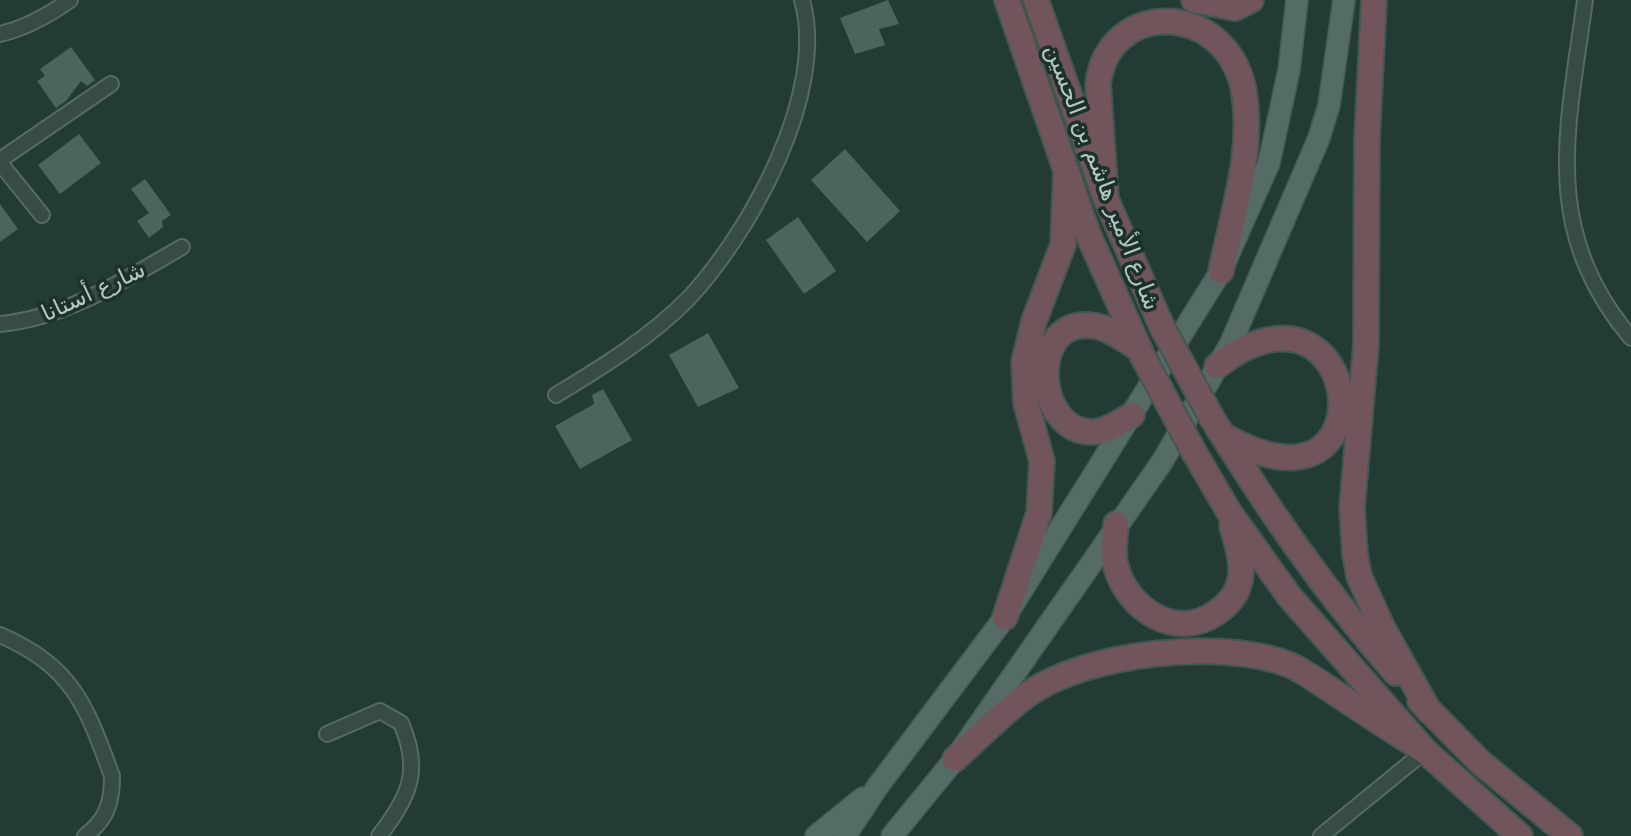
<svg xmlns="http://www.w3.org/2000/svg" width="1631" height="836" viewBox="0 0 1631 836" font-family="'DejaVu Sans',Vazirmatn,sans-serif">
  <rect width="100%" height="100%" fill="#233b35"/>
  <g fill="#49655e">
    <path d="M 888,0 L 899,24 L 879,29 L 885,45 L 855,54 L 840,18 Z"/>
    <path d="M 71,47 L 95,80 L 87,86 L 81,81 L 66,101 L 56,108 L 37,81 L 45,76 L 40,69 Z"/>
    <path d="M 79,134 L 101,163 L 60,194 L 38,165 Z"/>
    <path d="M 845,149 L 900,211 L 867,242 L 811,180 Z"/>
    <path d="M 145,179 L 171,215 L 162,221 L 163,227 L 149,238 L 137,221 L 149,213 L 131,189 Z"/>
    <path d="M 0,204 L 18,229 L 0,242 Z"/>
    <path d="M 798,217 L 836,271 L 804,294 L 766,240 Z"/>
    <path d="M 708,333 L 739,388 L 698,407 L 669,355 Z"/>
    <path d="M 603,389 L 632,440 L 580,469 L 555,426 L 594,404 L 592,395 Z"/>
  </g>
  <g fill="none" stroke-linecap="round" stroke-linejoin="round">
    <defs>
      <g id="street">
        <path d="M 1585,0 C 1568,128 1539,228 1631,338"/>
        <path d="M 0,34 C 26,28 49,15 70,0"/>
        <path d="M 0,160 L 111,84"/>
        <path d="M 0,163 L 42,215"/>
        <path d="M 0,324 C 66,318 126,279 182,247"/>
        <path d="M 556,395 C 602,367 651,337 689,298 C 751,231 828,92 802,0"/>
        <path d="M 0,635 C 73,667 86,705 112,776 C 112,803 107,819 85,836"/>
        <path d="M 327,734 L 380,711 L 401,723 C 422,771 409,797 379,836"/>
        <path d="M 1321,836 L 1425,751"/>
      </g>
      <g id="primary">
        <path d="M 816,836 L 863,798"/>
        <path d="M 845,836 L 878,786 L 1005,617 L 1221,271 L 1269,163 L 1289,70 L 1297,0"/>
        <path d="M 892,836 L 955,759 L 1162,462 L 1231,343 L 1319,138 L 1329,105 L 1344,0"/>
      </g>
      <g id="highway">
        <path d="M 1007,0 L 1088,234 L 1143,357"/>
        <path d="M 1036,0 L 1106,199 L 1162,327"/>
        <path d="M 1194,0 L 1235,8 L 1251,0"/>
        <path d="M 1374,0 L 1367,138 L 1366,345 L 1352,508 L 1355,554 L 1359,576 L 1381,625 L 1429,711"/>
        <path d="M 1106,199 L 1098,85 C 1107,0 1223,0 1243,87 C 1255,148 1233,212 1221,271"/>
        <path d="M 1217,366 C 1364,252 1397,535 1224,436"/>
        <path d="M 1132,415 C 1120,422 1107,431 1093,432 C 1033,433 1027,314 1095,326 C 1110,328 1125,340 1138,348"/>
        <path d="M 1213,420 C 1270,512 1325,592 1396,673"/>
        <path d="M 1194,452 L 1229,512 L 1289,596 L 1425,751 L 1520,836"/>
        <path d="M 1116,524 C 1115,538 1112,553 1116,567 C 1128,609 1175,641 1216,613 C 1226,606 1236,596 1239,584 C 1245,565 1237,544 1232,526"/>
        <path d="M 1005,617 L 1039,513 L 1042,461 L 1026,403 L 1024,362 L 1034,321 L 1063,245 L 1066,171"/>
        <path d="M 1420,701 L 1480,762 L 1570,836"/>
        <path d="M 955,759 C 978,738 1001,714 1027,695 C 1086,652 1222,638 1290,665 C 1304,671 1318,682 1331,690 C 1362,711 1393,731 1425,751"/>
      </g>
    </defs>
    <use href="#street" stroke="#556a65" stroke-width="18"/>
    <use href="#primary" stroke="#435853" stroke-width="24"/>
    <use href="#highway" stroke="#425752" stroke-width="28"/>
    <use href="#street" stroke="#374c47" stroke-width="14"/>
    <use href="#primary" stroke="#556c66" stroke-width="21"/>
    <use href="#highway" stroke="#72545b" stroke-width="24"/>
    <defs>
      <g id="highway-bridge">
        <path d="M 1162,327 L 1213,420"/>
        <path d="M 1143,357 L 1194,452"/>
      </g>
    </defs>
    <use href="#highway-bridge" stroke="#425752" stroke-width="28" stroke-linecap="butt"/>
    <use href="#highway-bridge" stroke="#72545b" stroke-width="24"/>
  </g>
  <g text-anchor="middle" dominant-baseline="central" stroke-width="7" stroke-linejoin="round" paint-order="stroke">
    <g font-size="23" fill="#b3c7c3" stroke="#1c312c">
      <text transform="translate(1103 177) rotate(69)">شارع الأمير هاشم بن الحسين</text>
      <text transform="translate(93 291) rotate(-25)">شارع أستانا</text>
    </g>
  </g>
</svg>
